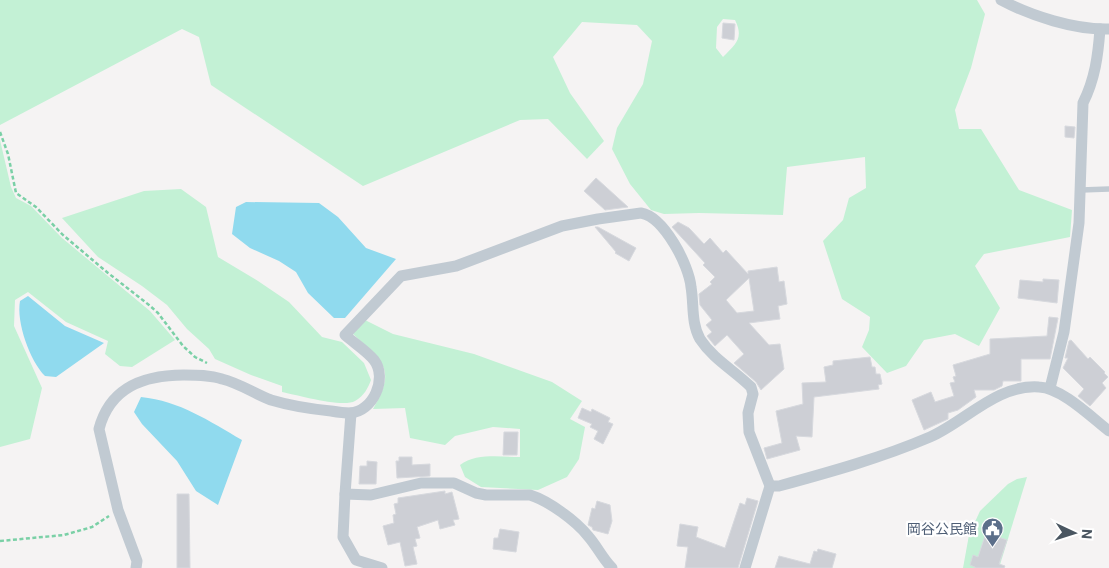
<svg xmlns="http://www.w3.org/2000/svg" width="1109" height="568" viewBox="0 0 1109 568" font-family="Roboto,'Noto Sans JP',sans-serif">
  <rect width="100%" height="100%" fill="#f5f3f3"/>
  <g fill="#c3f1d5" fill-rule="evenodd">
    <path d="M 0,0 L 977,0 L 985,14 L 971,68 L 955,110 L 959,129 L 981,129 L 1019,190 L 1072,210 L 1070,237 L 984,254 L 975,266 L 1000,308 L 979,346 L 955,334 L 924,340 L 906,366 L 887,373 L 862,347 L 869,330 L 870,317 L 842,299 L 823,241 L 843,220 L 849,198 L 866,188 L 865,157 L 787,167 L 783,215 L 699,213 L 664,214 L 651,210 L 630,184 L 612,149 L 617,128 L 643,84 L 652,41 L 637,25 L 582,22 L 553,57 L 570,93 L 604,141 L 587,159 L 548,119 L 520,120 L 363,186 L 211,85 L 199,37 L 182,29 L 0,125 ZM 723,19 L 735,20 C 744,38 736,44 723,57 L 716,48 L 717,27 Z"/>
    <path d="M 0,140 L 11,187 L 16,198 L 31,206 L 62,238 L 150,311 L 175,340 L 132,367 L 120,366 L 105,354 L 108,341 L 66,322 L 28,292 L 15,300 L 14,326 L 42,388 L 30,439 L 0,447 Z"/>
    <path d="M 181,189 L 206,207 L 218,257 L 258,281 L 289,302 L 322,337 L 342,342 L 364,363 L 371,380 C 368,388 364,396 355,401 C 343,408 297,395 282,392 L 282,386 L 251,375 L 215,359 L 209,349 L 187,329 L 167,305 L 142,286 L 98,257 L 62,218 L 144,191 Z"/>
    <path d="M 365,320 L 393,334 L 474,354 L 552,382 L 582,401 L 570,419 L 585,427 L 579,459 L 567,477 L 538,490 L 481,487 L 465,477 L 460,465 C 476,453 500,457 520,457 L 520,429 L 493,427 L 455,436 L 445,445 L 410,438 L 405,408 L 373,409 C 397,368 383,362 353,334 Z"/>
    <path d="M 1027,477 L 999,568 L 963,568 L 969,535 L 980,511 L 1008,484 L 1017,479 Z"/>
  </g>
  <g fill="#90daee">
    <path d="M 246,202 L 319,203 L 338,217 L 366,248 L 396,259 L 345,318 L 334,318 L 308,293 L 296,272 L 279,261 L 250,248 L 232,234 L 236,207 Z"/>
    <path d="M 28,296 L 65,326 L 104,343 L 56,377 L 45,376 C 30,361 16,322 20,301 Z"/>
    <path d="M 141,397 C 180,401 209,421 242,440 L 218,505 L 196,491 L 177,461 L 142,424 L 134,412 Z"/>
  </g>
  <g fill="#cdcfd5" stroke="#d7d9de" fill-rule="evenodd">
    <path d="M 723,23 L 735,24 L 734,40 L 722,38 Z"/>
    <path d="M 1065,126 L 1075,127 L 1074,138 L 1065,137 Z"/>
    <path d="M 596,178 L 628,207 L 605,210 L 584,191 Z"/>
    <path d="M 678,222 L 689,228 L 704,244 L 710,238 L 723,253 L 726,250 L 748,274 L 748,271 L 777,267 L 779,282 L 784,281 L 787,304 L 778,306 L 780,319 L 749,323 L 769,345 L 780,344 L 784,369 L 761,390 L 756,382 L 734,363 L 744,354 L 727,335 L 715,346 L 707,336 L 712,332 L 706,325 L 712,320 L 700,305 L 699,294 L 712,284 L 710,282 L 715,277 L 703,265 L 705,263 L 672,227 ZM 749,278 L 754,311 L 737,313 L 726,300 Z"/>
    <path d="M 595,227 L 598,227 L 636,248 L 629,261 L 615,253 L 616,252 Z"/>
    <path d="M 1043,279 L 1059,280 L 1057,303 L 1018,298 L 1020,280 L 1043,282 Z"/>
    <path d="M 1049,317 L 1058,318 L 1050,359 L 1021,359 L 1021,381 L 1003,381 L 1002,386 L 994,390 L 974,390 L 976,397 L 958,410 L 948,413 L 948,419 L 924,430 L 912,400 L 931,392 L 935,402 L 954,396 L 950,383 L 955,382 L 953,377 L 956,376 L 953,365 L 990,354 L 990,339 L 1047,336 Z"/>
    <path d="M 1071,340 L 1088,359 L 1090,357 L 1105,372 L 1104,373 L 1108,377 L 1102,383 L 1106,388 L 1090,406 L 1078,396 L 1084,389 L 1063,368 L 1068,358 L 1065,358 L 1069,341 Z"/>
    <path d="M 870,357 L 872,367 L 875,367 L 876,374 L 880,374 L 882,384 L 878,385 L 879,389 L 814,397 L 812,437 L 796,436 L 800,450 L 767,459 L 764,448 L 782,443 L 776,411 L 803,404 L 802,383 L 826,382 L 824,367 L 833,365 L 833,361 Z"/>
    <path d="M 582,408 L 591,412 L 592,409 L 610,418 L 608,422 L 613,424 L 603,444 L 594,439 L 598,431 L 590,427 L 592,424 L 578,418 Z"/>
    <path d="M 504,432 L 518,432 L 517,455 L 503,455 Z"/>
    <path d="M 399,457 L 412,457 L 412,465 L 430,464 L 430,476 L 397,478 L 396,461 L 399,461 Z"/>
    <path d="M 367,461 L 377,462 L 376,484 L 359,484 L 360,466 L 367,466 Z"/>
    <path d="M 445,491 L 445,494 L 452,492 L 459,519 L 453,520 L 455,525 L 440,529 L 438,520 L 417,527 L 420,538 L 415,539 L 417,546 L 413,547 L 417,564 L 405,566 L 400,542 L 388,545 L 383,526 L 394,523 L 393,515 L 396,514 L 394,504 L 398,503 L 398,498 Z"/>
    <path d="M 177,494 L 189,494 L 190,568 L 177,568 Z"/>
    <path d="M 747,498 L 758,501 L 738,568 L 685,568 L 688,547 L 677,546 L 680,524 L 698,527 L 696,537 L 725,548 L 740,503 L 745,505 Z"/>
    <path d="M 597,501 L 610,505 L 612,521 L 608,534 L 593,530 L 592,527 L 588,525 L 592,508 L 595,509 Z"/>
    <path d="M 500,529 L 519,532 L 516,552 L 493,549 L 494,538 L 498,538 Z"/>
    <path d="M 986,533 L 1007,540 L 999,564 L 1005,566 L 1004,568 L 975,568 L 975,567 L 970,565 L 973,555 L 978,557 Z"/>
    <path d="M 818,549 L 836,554 L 832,568 L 775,568 L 779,556 L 810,564 L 814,551 L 817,552 Z"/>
  </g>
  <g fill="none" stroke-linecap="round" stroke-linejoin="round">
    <g stroke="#7ad0a6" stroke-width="2.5" stroke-dasharray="4 2.5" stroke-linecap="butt">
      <path d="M 0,132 L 8,154 L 16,193 L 36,207 L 63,235 L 108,273 L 149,305 L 158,313 L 183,346 L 195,357 L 207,363"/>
      <path d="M 0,541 L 64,535 L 92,527 L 109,516"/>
    </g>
    <path stroke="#c1cad2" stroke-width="5.5" d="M 1081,190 L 1109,189"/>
    <g stroke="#c1cad2" stroke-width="11">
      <path d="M 1001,0 C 1031,16 1075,30 1109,29"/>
      <path d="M 1050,388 L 1064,332 L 1079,223 L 1083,103 C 1095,79 1098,56 1100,29"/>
      <path d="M 770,486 L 779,486 C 830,472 881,458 930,437 C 966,421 997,384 1039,387 C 1062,388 1091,417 1109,431"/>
      <path d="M 345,494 L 351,413"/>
      <path d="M 136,568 L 137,561 L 118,510 L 99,429 C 110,387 144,375 184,375 C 197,375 210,375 222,379 C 239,383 255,394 271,400 C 291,406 311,409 331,411 C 337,412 344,413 350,413 C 373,412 388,378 374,360 C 367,351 354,343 345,335 L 401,276 L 456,266 L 562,226 L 598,219 L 641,213 C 664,217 689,265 691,287 C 694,304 691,323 700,339 C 713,359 735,371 751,387 L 753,394 L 748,413 L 749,432 L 770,486 L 745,568"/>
      <path d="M 382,568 L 356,560 L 343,537 L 345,494 L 371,495 L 421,483 L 454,483 L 476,493 L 486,495 L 530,495 C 549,501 576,521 588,536 C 597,546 602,558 612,568"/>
    </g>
  </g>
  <defs>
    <symbol id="civic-pin" viewBox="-11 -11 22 30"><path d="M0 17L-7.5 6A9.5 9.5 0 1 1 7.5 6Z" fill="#5c6f8a" stroke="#fff"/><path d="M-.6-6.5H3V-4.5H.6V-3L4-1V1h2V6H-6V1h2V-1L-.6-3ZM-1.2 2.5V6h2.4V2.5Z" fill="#fff"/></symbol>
  </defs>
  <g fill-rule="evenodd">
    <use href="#civic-pin" x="980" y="516" width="25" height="34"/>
  </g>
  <g text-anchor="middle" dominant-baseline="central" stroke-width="4.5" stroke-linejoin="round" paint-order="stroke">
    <g font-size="14" fill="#4e5e75" stroke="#fff" text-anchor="end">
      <text x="977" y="529">岡谷公民館</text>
    </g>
  </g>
  <g transform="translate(1074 533) rotate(94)" stroke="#ffffff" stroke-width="4" paint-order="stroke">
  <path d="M0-4L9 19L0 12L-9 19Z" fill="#4a5661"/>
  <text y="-8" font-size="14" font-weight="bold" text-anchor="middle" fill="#4a5661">N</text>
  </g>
</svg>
